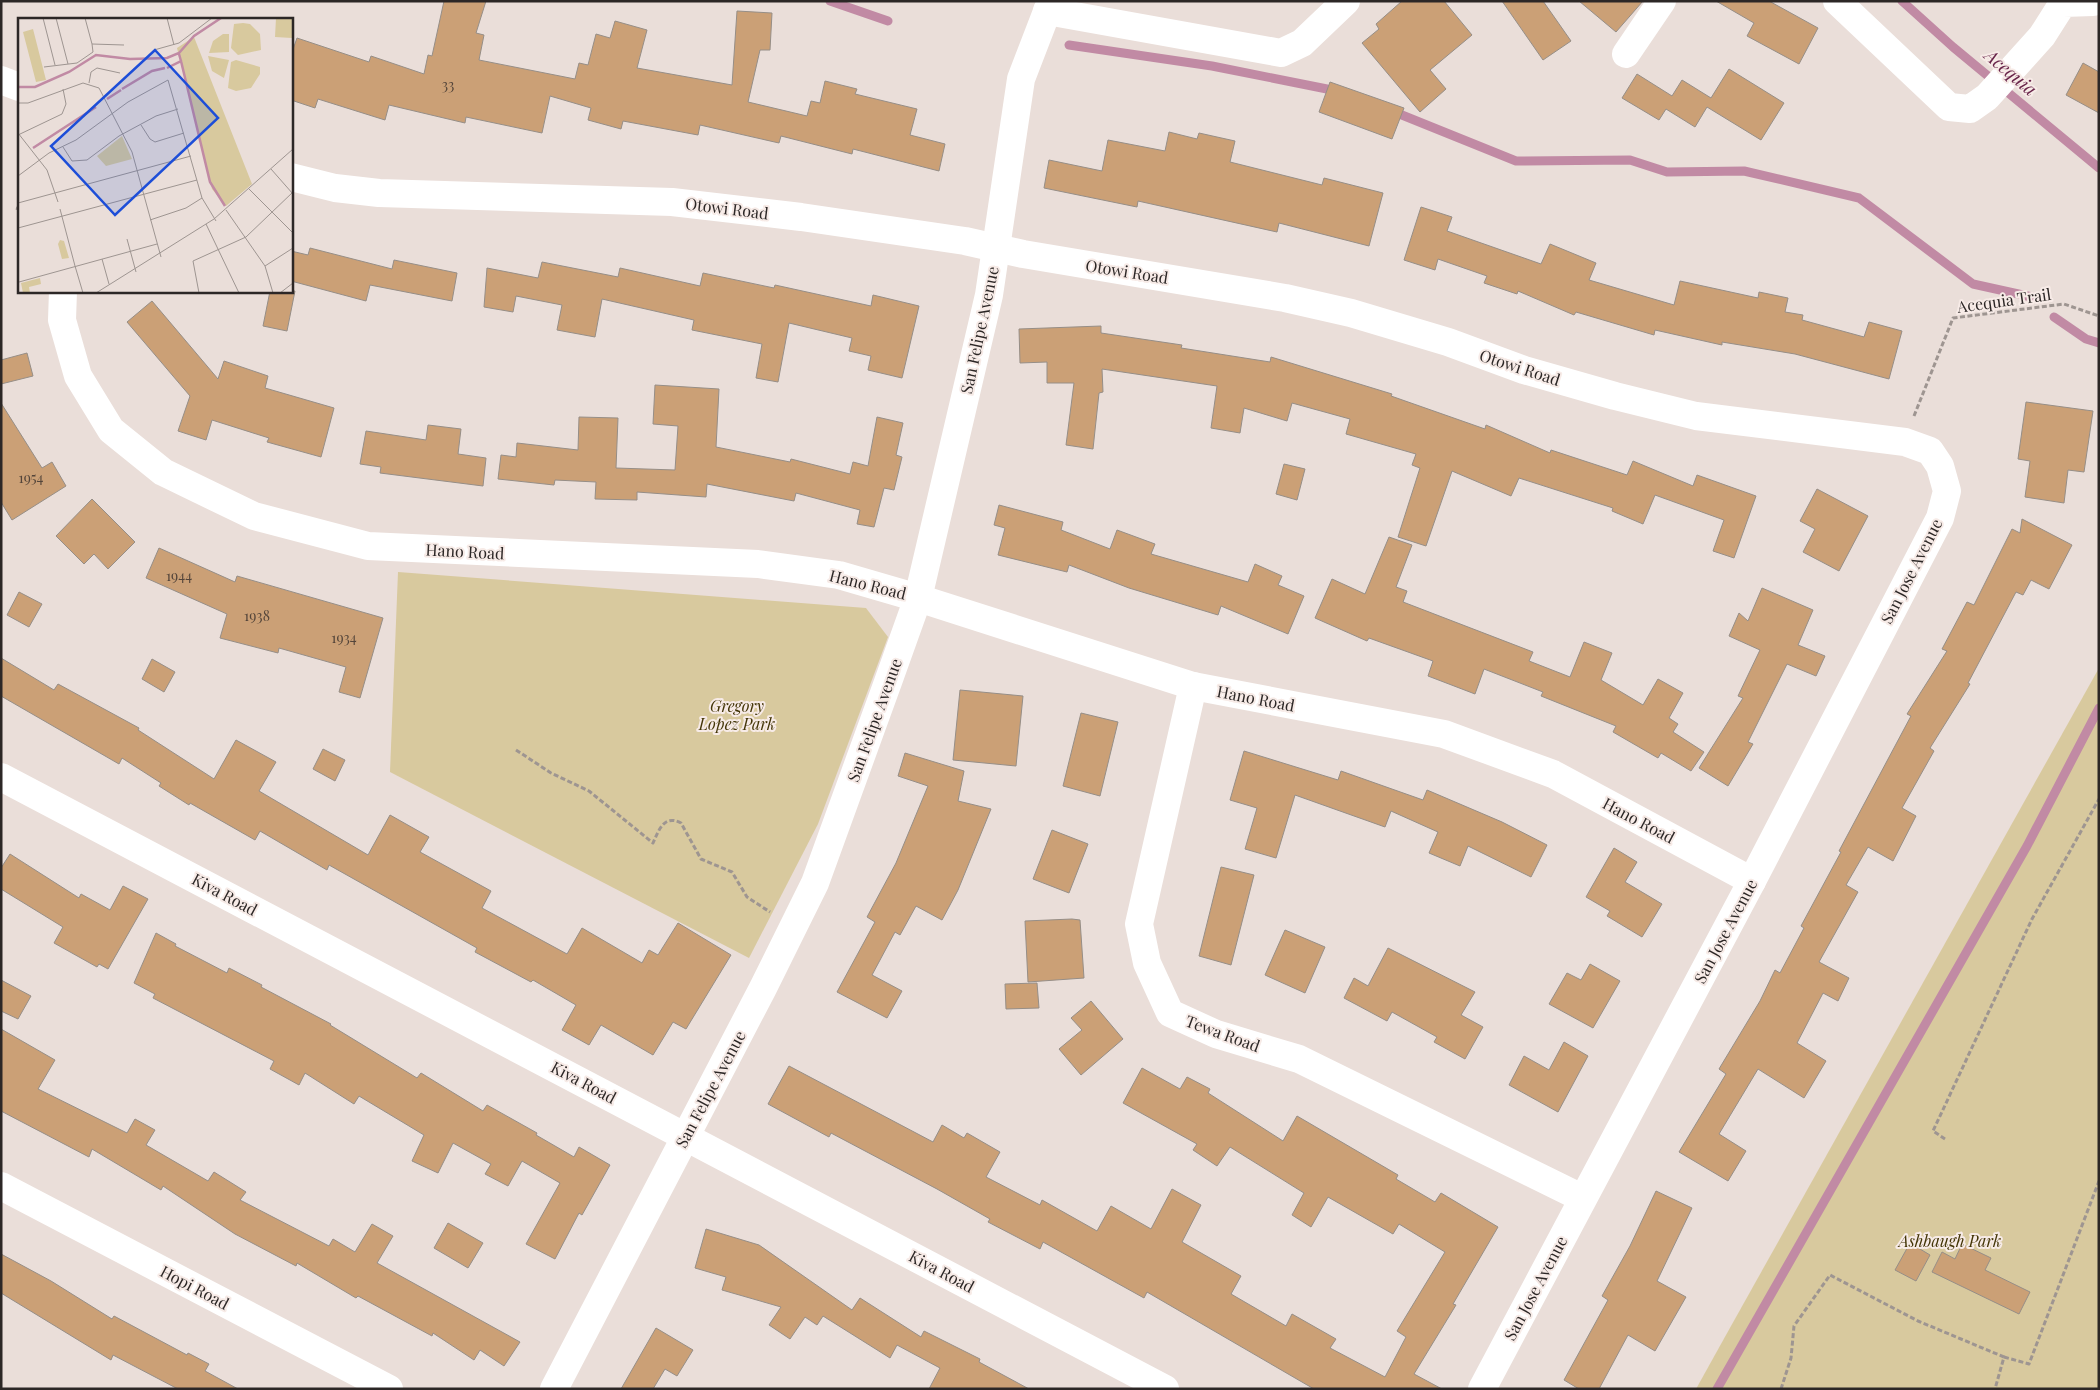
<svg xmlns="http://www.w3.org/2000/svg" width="2100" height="1390" viewBox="0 0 2100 1390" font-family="'Playfair Display',serif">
  <rect width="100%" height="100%" fill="#eaded9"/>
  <g fill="#d8c99e">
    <path d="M 398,572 L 866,608 L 888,637 L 818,824 L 749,958 L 390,772 Z"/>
    <path d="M 2099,668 L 2099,1389 L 1696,1389 L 1726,1335 Z"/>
  </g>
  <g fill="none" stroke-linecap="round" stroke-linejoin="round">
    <g stroke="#c18aa4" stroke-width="9">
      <path d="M 830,1 L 888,21"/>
      <path d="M 1902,1 L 1953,47 L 2099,168"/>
      <path d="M 1069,45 L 1212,66 L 1327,89"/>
      <path d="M 1392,111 L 1516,161 L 1630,160 L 1667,172 L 1744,171 L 1859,198 L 1973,284 L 2032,297"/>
      <path d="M 2054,317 L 2086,339 L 2099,343"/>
      <path d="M 1717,1389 L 2027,846 L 2099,708"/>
    </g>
  </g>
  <g fill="#cba076" stroke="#968e87">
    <path d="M 444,1 L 486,1 L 476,33 L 484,35 L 479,60 L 575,79 L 579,63 L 588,65 L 596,34 L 610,38 L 615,21 L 647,30 L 637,68 L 732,85 L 737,11 L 772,13 L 770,50 L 760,50 L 748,102 L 807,116 L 811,101 L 820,103 L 825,81 L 857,89 L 855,94 L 917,109 L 910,135 L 945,144 L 939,171 L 853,149 L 852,154 L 781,136 L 779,143 L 700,125 L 698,135 L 623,121 L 621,129 L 588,120 L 591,108 L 550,96 L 542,133 L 466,117 L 465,123 L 389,105 L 385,120 L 318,99 L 315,108 L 291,100 L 291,55 L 297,38 L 369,62 L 371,56 L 424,74 L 428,55 L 432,56 Z"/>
    <path d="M 1402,1 L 1444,1 L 1472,35 L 1430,70 L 1446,89 L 1420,112 L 1362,43 L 1379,29 L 1376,24 Z"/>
    <path d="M 1502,1 L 1543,1 L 1571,41 L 1543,60 Z"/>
    <path d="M 1579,1 L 1643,1 L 1616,32 Z"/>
    <path d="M 1716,1 L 1769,1 L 1818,28 L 1799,64 L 1747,36 L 1754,23 Z"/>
    <path d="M 2083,63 L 2099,72 L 2099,113 L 2066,95 Z"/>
    <path d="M 1729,69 L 1784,103 L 1761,140 L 1707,107 L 1695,127 L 1666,109 L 1659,120 L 1622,98 L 1637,74 L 1672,96 L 1682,80 L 1711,98 Z"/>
    <path d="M 1330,82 L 1404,108 L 1392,139 L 1319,112 Z"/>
    <path d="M 1169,132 L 1197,139 L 1199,133 L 1235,141 L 1230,162 L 1322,185 L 1324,178 L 1383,193 L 1369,246 L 1279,223 L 1277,232 L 1138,201 L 1137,207 L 1044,188 L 1049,160 L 1102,171 L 1108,140 L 1165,151 Z"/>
    <path d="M 1421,207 L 1452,217 L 1447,231 L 1541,264 L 1550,244 L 1596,263 L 1589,280 L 1674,305 L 1680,281 L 1758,298 L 1759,292 L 1788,298 L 1785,312 L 1803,315 L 1802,320 L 1864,337 L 1869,322 L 1902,331 L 1889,379 L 1795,354 L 1722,342 L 1722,345 L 1655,330 L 1654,335 L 1576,312 L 1574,315 L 1518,291 L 1517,294 L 1484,283 L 1487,276 L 1438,259 L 1435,270 L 1404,260 Z"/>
    <path d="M 310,248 L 392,269 L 394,260 L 457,273 L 452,301 L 370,285 L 366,301 L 291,281 L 291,251 L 308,255 Z"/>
    <path d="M 542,262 L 618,277 L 620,268 L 700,286 L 703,273 L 774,288 L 775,285 L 871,306 L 873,295 L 919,306 L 902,378 L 868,370 L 871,356 L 849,351 L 852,338 L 789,323 L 778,382 L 756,378 L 762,344 L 692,330 L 694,320 L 602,299 L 595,337 L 557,330 L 562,305 L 516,296 L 513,312 L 484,307 L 487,268 L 538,278 Z"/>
    <path d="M 270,291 L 295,291 L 287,331 L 263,326 Z"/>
    <path d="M 152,301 L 218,379 L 224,361 L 268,376 L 265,388 L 334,408 L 321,457 L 267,442 L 269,438 L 212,420 L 206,440 L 178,431 L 190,396 L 127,322 Z"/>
    <path d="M 1101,326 L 1101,333 L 1182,345 L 1181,348 L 1270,362 L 1271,357 L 1392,394 L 1391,396 L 1485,429 L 1486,425 L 1550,453 L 1551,450 L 1627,475 L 1633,461 L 1693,486 L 1697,475 L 1756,496 L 1734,558 L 1713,551 L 1724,520 L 1655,495 L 1643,524 L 1612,511 L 1613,508 L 1519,478 L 1511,496 L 1452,471 L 1426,546 L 1398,537 L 1420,468 L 1412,465 L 1416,454 L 1346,434 L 1350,419 L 1292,403 L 1287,421 L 1244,408 L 1240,433 L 1211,428 L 1217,386 L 1102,369 L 1103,392 L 1099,393 L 1093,449 L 1066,445 L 1074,383 L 1047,383 L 1047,362 L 1020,363 L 1019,329 Z"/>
    <path d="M 27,353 L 33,376 L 1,384 L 1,360 Z"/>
    <path d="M 655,385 L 719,389 L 716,447 L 790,462 L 791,459 L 850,474 L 853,462 L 868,466 L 877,417 L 903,423 L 896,455 L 902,457 L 894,490 L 884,488 L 874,527 L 857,524 L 860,510 L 796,493 L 794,501 L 707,484 L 706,497 L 637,492 L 637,500 L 595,499 L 596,482 L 555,480 L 554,485 L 498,479 L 501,455 L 516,457 L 517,443 L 578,450 L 579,417 L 618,418 L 616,468 L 675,470 L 678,426 L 653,424 Z"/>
    <path d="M 2026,402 L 2093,411 L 2084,472 L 2068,470 L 2064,503 L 2025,497 L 2030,461 L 2018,459 Z"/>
    <path d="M 1,403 L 42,468 L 52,462 L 66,486 L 12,520 L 1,502 Z"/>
    <path d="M 428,425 L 461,429 L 458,454 L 486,458 L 483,486 L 380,473 L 381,467 L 360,464 L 366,431 L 426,440 Z"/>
    <path d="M 1284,464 L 1305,469 L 1297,500 L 1276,494 Z"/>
    <path d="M 1817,489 L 1868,516 L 1839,571 L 1803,552 L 1815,529 L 1800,521 Z"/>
    <path d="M 92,499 L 135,542 L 108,569 L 94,554 L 84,564 L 56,536 Z"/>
    <path d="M 999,505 L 1063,522 L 1061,530 L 1110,549 L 1117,530 L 1155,544 L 1151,554 L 1248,582 L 1255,564 L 1282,576 L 1278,585 L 1304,596 L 1288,634 L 1221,606 L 1218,615 L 1129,588 L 1069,565 L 1067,572 L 998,555 L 1005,528 L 994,525 Z"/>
    <path d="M 2022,519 L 2072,545 L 2049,589 L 2031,580 L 2023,595 L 2016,592 L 1968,683 L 1970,684 L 1930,748 L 1934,751 L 1902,808 L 1916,816 L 1893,861 L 1868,847 L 1846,885 L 1858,892 L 1819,962 L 1849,978 L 1838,1001 L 1823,993 L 1797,1043 L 1826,1061 L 1804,1098 L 1758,1069 L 1719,1134 L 1746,1151 L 1728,1181 L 1679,1152 L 1726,1074 L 1719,1069 L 1760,1001 L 1775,970 L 1780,973 L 1804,928 L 1801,926 L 1841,852 L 1839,851 L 1911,716 L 1907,714 L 1947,651 L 1942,649 L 1967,602 L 1974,605 L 2012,529 L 2020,533 Z"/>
    <path d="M 1389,537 L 1412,545 L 1396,587 L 1407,591 L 1403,602 L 1533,652 L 1529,661 L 1570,677 L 1584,642 L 1612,653 L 1601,680 L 1643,705 L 1658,679 L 1683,693 L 1669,718 L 1678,724 L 1673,732 L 1704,752 L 1691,771 L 1661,753 L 1658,758 L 1613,732 L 1616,726 L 1541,696 L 1543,692 L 1484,669 L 1475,694 L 1428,676 L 1433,661 L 1369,638 L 1367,641 L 1315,618 L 1332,579 L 1365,594 Z"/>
    <path d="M 159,548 L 235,582 L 237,576 L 383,618 L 360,698 L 339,692 L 346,667 L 279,648 L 278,653 L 220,638 L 227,614 L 146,578 Z"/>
    <path d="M 1762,588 L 1813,610 L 1798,645 L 1825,656 L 1816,676 L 1787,664 L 1748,742 L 1753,744 L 1728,786 L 1699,768 L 1743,698 L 1738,696 L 1760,650 L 1729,636 L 1739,613 L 1748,621 Z"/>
    <path d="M 19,592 L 42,604 L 29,627 L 7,615 Z"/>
    <path d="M 1,658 L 54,690 L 58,684 L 139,728 L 138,730 L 214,779 L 236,740 L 276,762 L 259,791 L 368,855 L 390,815 L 429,837 L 420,852 L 491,891 L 482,908 L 567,954 L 582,928 L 642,963 L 649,950 L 658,955 L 678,923 L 731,955 L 686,1029 L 673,1022 L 653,1055 L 601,1025 L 589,1045 L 562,1030 L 576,1005 L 533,980 L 531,982 L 475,952 L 477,948 L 329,865 L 327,870 L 260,831 L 255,840 L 190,803 L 189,805 L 159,786 L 161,783 L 122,758 L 119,764 L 1,696 Z"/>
    <path d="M 152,659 L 175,672 L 164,692 L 142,679 Z"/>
    <path d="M 960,690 L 1023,696 L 1016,766 L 953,760 Z"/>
    <path d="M 1081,713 L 1118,722 L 1100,796 L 1063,786 Z"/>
    <path d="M 323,749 L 345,760 L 335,781 L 313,769 Z"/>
    <path d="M 1244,751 L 1338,780 L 1341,771 L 1423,800 L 1427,790 L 1502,822 L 1547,845 L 1531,877 L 1468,846 L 1460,866 L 1429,853 L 1438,832 L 1391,811 L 1385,827 L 1295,795 L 1276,858 L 1245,849 L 1257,808 L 1230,800 Z"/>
    <path d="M 905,753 L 964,771 L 958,801 L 991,809 L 958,890 L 942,920 L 916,906 L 900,935 L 895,932 L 872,975 L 902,991 L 887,1018 L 837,992 L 875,922 L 867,917 L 896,863 L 928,786 L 898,776 Z"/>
    <path d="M 1052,830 L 1088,844 L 1069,893 L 1033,879 Z"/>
    <path d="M 1614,848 L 1637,862 L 1625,882 L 1662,904 L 1642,937 L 1607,916 L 1610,911 L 1586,897 Z"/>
    <path d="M 10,854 L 79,898 L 81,894 L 110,910 L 123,886 L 148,899 L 108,969 L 99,964 L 97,967 L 54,943 L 63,927 L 1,889 L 1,868 Z"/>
    <path d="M 1221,867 L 1254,875 L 1231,965 L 1199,956 Z"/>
    <path d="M 1072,919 L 1080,920 L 1084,978 L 1028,982 L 1025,921 Z"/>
    <path d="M 1285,930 L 1325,947 L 1305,993 L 1265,975 Z"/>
    <path d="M 156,933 L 176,944 L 175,946 L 227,973 L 229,968 L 262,985 L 261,987 L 331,1024 L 330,1025 L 417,1078 L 421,1073 L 483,1111 L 487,1105 L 537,1133 L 536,1135 L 574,1157 L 579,1147 L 610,1165 L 582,1215 L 579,1213 L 555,1259 L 526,1244 L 560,1183 L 522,1161 L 508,1186 L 485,1174 L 491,1164 L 453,1143 L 438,1173 L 412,1161 L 424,1135 L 359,1096 L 354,1104 L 305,1073 L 299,1085 L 270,1069 L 274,1061 L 153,998 L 155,994 L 134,983 Z"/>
    <path d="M 1388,948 L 1475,992 L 1461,1015 L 1483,1027 L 1465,1059 L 1434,1042 L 1437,1037 L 1392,1012 L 1387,1021 L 1344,998 L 1354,978 L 1368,986 Z"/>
    <path d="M 1590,964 L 1620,981 L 1593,1028 L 1549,1004 L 1567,973 L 1581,980 Z"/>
    <path d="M 1,980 L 31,996 L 18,1019 L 1,1011 Z"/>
    <path d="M 1037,983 L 1039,1008 L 1006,1009 L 1005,984 Z"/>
    <path d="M 1091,1001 L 1123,1039 L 1081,1075 L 1059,1049 L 1082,1030 L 1071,1018 Z"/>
    <path d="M 1,1029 L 55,1060 L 38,1089 L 127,1133 L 135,1119 L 155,1130 L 146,1145 L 208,1181 L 214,1172 L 246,1192 L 240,1200 L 329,1246 L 333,1239 L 355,1252 L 372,1224 L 393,1236 L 377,1263 L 520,1342 L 504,1366 L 480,1350 L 474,1360 L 433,1333 L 432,1336 L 358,1296 L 356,1298 L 297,1263 L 296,1266 L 235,1234 L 163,1186 L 161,1190 L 92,1149 L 89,1157 L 1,1111 Z"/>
    <path d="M 1564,1042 L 1588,1056 L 1558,1112 L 1509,1085 L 1524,1056 L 1549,1070 Z"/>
    <path d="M 789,1066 L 933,1142 L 942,1125 L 964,1138 L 967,1133 L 1000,1152 L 986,1177 L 1040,1205 L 1042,1200 L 1097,1231 L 1111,1206 L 1151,1229 L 1172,1189 L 1201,1205 L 1182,1242 L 1241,1276 L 1231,1294 L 1286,1326 L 1292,1314 L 1336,1339 L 1330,1348 L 1385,1377 L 1406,1337 L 1397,1331 L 1445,1252 L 1399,1224 L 1393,1234 L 1328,1197 L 1311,1227 L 1292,1215 L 1304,1193 L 1230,1147 L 1217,1166 L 1193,1150 L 1197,1144 L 1123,1103 L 1142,1068 L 1180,1089 L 1187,1077 L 1210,1089 L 1208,1093 L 1283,1141 L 1297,1116 L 1398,1175 L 1396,1179 L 1435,1202 L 1441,1193 L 1498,1227 L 1453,1304 L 1456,1305 L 1414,1374 L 1442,1389 L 1314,1389 L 1147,1292 L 1144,1298 L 1043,1242 L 1040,1249 L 988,1222 L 990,1219 L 937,1189 L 831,1133 L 829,1137 L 768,1104 Z"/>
    <path d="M 1656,1191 L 1692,1208 L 1657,1281 L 1686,1297 L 1655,1351 L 1628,1335 L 1599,1389 L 1579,1389 L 1564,1380 L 1608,1300 L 1602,1296 L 1630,1246 Z"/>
    <path d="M 448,1223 L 483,1243 L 468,1268 L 434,1248 Z"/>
    <path d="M 706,1229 L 759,1245 L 852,1310 L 860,1298 L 921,1337 L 924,1331 L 980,1359 L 979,1362 L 1029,1389 L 929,1389 L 940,1368 L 897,1345 L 890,1358 L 823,1316 L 817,1325 L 805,1317 L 790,1339 L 769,1325 L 781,1307 L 722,1290 L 726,1277 L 695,1268 Z"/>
    <path d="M 1910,1243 L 1930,1255 L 1916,1281 L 1895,1270 Z"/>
    <path d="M 1962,1244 L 1991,1258 L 1985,1270 L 2030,1292 L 2019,1314 L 1932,1272 L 1942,1252 L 1955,1259 Z"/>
    <path d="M 1,1254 L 51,1281 L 112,1319 L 114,1316 L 187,1355 L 188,1353 L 209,1364 L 205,1371 L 238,1389 L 178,1389 L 113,1355 L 111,1360 L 1,1293 Z"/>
    <path d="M 656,1328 L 693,1350 L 677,1376 L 665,1369 L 653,1389 L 621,1389 Z"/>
  </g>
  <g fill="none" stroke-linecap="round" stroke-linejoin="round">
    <g stroke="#9e9591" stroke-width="3" stroke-dasharray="5 2.5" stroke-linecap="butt">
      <path d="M 16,208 L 19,209"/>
      <path d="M 1914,416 L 1953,318 L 2064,304 L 2099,316"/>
      <path d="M 516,750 L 551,773 L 589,791 L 653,843 C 659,830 664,814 681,823 L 701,859 L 732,872 L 747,897 L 770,912"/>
      <path d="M 1945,1139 L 1933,1131 L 2032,919 L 2099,799"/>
      <path d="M 2004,1357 L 2029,1364 L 2099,1181"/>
      <path d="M 1781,1389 L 1791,1358 L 1794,1326 L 1830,1275 L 1918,1321 L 2004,1357 L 1995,1389"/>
    </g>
    <g stroke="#fff" stroke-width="28">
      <path d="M 1837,1 L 1949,107 L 1970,109 L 1987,97 L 2042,36 L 2063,3 L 2093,2"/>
      <path d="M 1047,11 L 1281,53 L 1302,43 L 1346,1"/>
      <path d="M 1626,54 L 1662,1"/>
      <path d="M 1,80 L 19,87"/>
      <path d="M 291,177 L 335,188 L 379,193 L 672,202 L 801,217 L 965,241 L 1023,254 L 1285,298 L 1351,313 L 1448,342 L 1524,370 L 1615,396 L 1696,416 L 1905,442 L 1930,451 L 1940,466 L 1947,491 L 1940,518 L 1752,881 L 1482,1389"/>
      <path d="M 63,291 L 62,320 L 78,376 L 111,430 L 163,472 L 254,516 L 368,546 L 758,564 L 839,575 L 918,598 L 1193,686 L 1444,734 L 1553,774 L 1752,881"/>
      <path d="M 1193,686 L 1139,924 L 1147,963 L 1170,1013 L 1216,1034 L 1299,1059 L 1582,1198"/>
      <path d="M 1,777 L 1165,1389"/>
      <path d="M 1,1186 L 389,1389"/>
      <path d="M 554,1389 L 763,988 L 815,883 L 888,682 L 918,598 L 989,295 L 1021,79 L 1051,1"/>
    </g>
  </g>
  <g text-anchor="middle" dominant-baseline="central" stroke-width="4" stroke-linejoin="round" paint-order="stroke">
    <g font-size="14" fill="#54453a">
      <text x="448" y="84">33</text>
      <text x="31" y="477">1954</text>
      <text x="179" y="575">1944</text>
      <text x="257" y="615">1938</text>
      <text x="344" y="637">1934</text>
    </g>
    <g font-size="16" fill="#2c2726" stroke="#f7ebe7">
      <text transform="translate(727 208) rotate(7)">Otowi Road</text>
      <text transform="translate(1127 271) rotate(9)">Otowi Road</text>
      <text transform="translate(2004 300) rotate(-8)">Acequia Trail</text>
      <text transform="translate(979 330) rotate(-78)">San Felipe Avenue</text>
      <text transform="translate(1520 367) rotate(18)">Otowi Road</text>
      <text transform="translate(465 551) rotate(3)">Hano Road</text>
      <text transform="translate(1911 571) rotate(-63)">San Jose Avenue</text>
      <text transform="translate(868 584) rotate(14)">Hano Road</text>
      <text transform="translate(1256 698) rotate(11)">Hano Road</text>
      <text transform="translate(874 720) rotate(-70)">San Felipe Avenue</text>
      <text transform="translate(1639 820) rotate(28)">Hano Road</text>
      <text transform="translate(225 894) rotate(28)">Kiva Road</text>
      <text transform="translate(1725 931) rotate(-62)">San Jose Avenue</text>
      <text transform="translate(1223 1033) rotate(20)">Tewa Road</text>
      <text transform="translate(584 1082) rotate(28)">Kiva Road</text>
      <text transform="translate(710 1089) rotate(-62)">San Felipe Avenue</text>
      <text transform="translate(942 1271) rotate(28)">Kiva Road</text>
      <text transform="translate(195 1287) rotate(28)">Hopi Road</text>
      <text transform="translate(1535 1288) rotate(-62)">San Jose Avenue</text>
    </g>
    <g font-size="16" font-style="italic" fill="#433507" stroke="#f7ebe7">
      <text x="737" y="705">Gregory<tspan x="737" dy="18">Lopez Park</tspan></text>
      <text x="1950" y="1240">Ashbaugh Park</text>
    </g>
    <g font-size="18" font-style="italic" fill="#682449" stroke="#f7ebe7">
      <text transform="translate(2011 72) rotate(40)">Acequia</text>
    </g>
  </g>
  <g transform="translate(18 18)">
    <rect width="275" height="275" fill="#eaded9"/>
    <path d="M 258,0 L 274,0 L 274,20 L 257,19 ZM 225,5 L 232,6 L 242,16 L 243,32 L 220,37 L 213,30 L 216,6 ZM 15,11 L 28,62 L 18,64 L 5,14 ZM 205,16 L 211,16 L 211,34 L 191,35 L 195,23 ZM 176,19 L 234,166 L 208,188 L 194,171 L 159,30 ZM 190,38 L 211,42 L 206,60 L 194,53 ZM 218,42 L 242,49 L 242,56 L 233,70 L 218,73 L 210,70 L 213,44 ZM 104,118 L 114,141 L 88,148 L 79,138 ZM 42,222 L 46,223 L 51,240 L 44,241 L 40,226 ZM 22,260 L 23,266 L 11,269 L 12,275 L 5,275 L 3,265 Z" fill="#d8c99e"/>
    <path fill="none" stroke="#c18aa4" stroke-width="2.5" d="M 163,43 L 192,164 L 207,188M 149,50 L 163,43 L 161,36M 0,69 L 17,69 L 51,54 L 78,37 L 112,41 L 149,40 L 161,35 L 176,18 L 203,0M 104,71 L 134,53 L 147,50M 89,81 L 103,72M 15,130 L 78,89"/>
    <path fill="none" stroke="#9e9591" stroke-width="1" d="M 25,0 L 37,47M 38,0 L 50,46M 67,0 L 74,26M 149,0 L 156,27M 136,32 L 161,25 L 194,0M 26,49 L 59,45 L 75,34 L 74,26 L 106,27M 71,65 L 73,54 L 79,50 L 102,55M 0,85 L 10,85 L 65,65 L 81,70 L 114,134 L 143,239M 123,107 L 132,121 L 137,124 L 166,115M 0,115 L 29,152 L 40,184M 0,117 L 44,96 L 48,86 L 45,71M 45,129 L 54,143 L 69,142 L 101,118 L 138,98 L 160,91M 253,151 L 275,176M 0,158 L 31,135 L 58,122 L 110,84 L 150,62 L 184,180 L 198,203M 231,171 L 275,215M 0,185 L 173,138M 42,191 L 57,248M 208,192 L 247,248 L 255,275M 132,202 L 168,190 L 184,180M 188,206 L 221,275M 0,210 L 179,162M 109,221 L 118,254M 84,241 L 91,266M 57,248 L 65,275M 247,248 L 275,230M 1,264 L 139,226M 78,275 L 196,201 L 275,131M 181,275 L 175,243 L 228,219 L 275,174M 262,275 L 275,265"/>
    <path fill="#1d4ed8" fill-opacity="0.15" stroke="#1d4ed8" stroke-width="2.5" d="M 137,32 L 200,100 L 97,197 L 33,128 Z"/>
    <rect width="275" height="275" fill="none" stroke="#2c2726" stroke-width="2.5"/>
  </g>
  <rect width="2100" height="1390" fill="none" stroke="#2c2726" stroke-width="5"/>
</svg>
